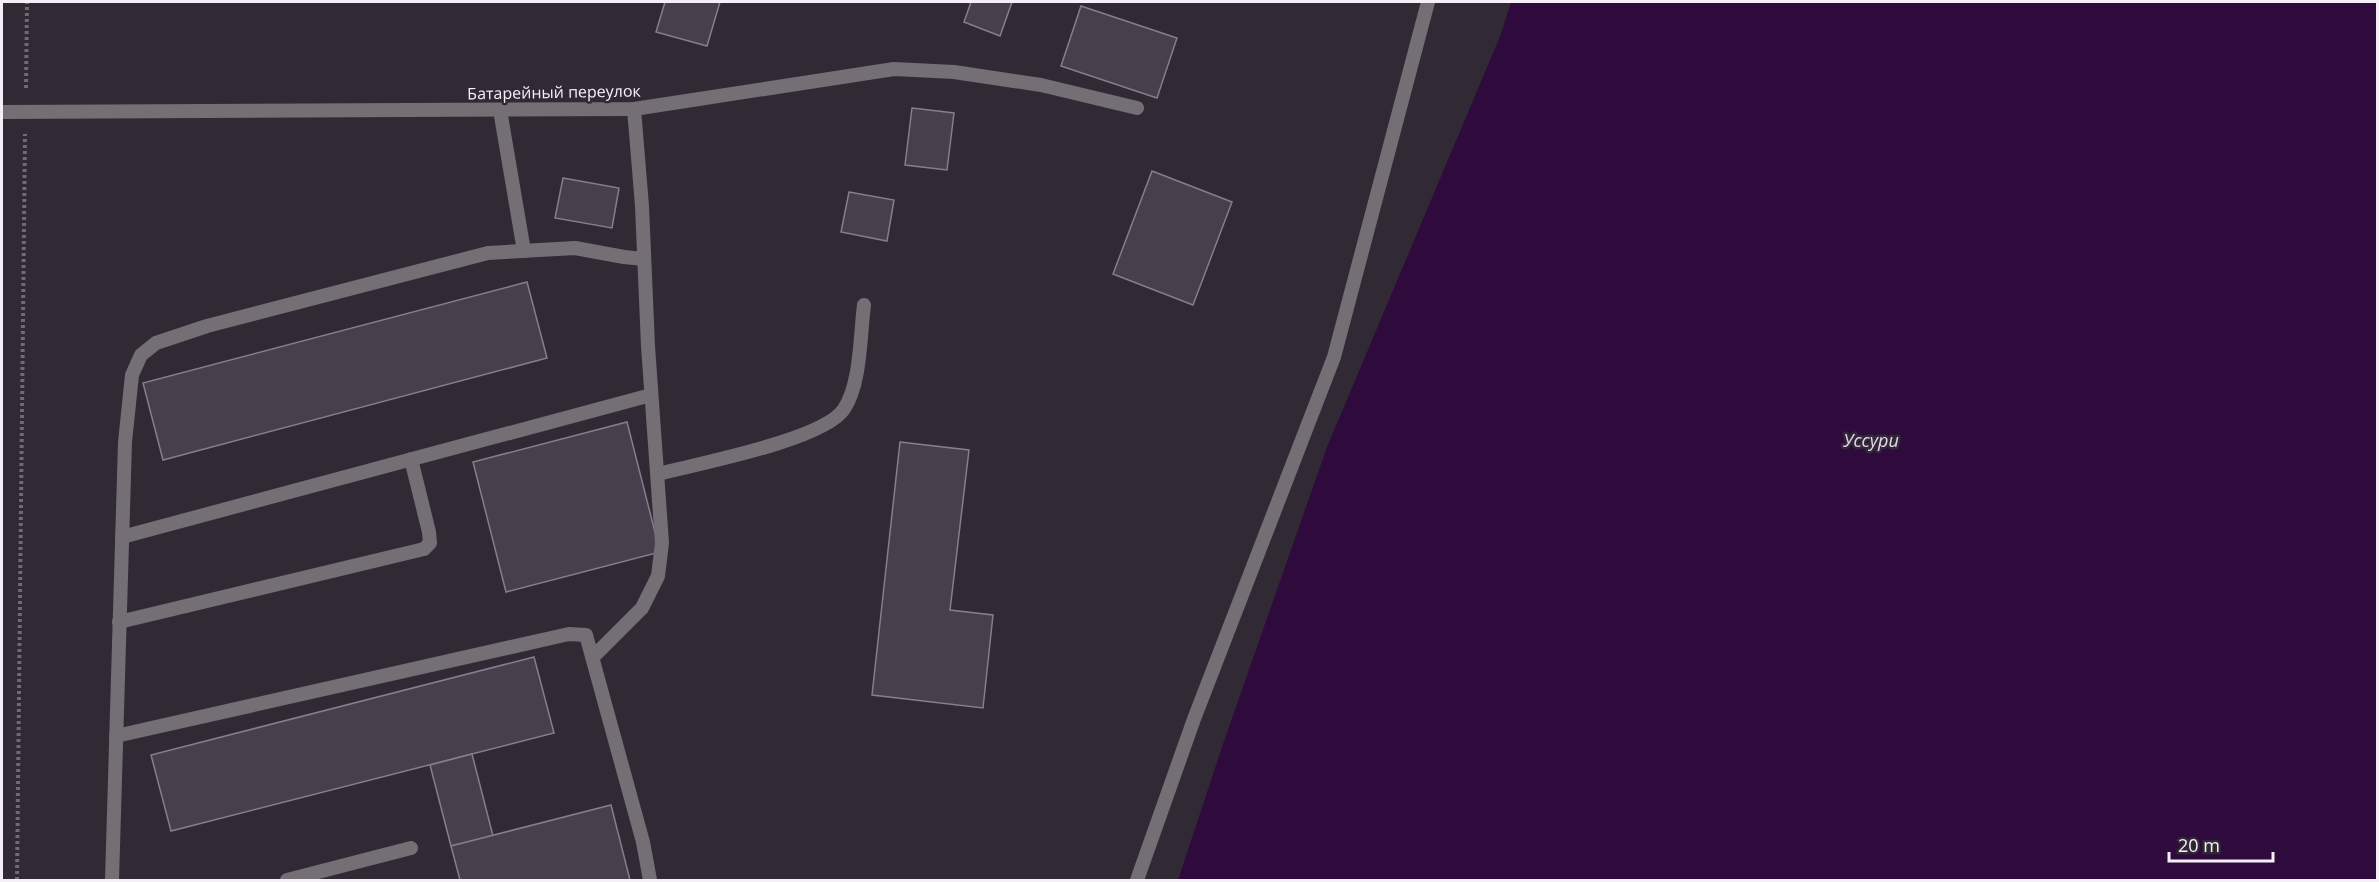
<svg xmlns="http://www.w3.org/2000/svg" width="2379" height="882" viewBox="0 0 2379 882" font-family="'Open Sans',sans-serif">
  <rect width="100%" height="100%" fill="#312a35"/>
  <path fill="#2e0b3c" d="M 1511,2 L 2377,2 L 2377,880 L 1178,880 L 1223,744 L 1327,447 L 1501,34 Z"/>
  <g fill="#473f4b" stroke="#867e8b" stroke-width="1.5">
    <path d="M 665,2 L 720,2 L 707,46 L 656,32 Z"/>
    <path d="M 971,2 L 1012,2 L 1000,36 L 964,22 Z"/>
    <path d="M 1081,6 L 1177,38 L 1157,98 L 1061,66 Z"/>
    <path d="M 912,108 L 954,113 L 947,170 L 905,165 Z"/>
    <path d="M 1152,171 L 1232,202 L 1193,305 L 1113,274 Z"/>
    <path d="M 563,178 L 619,188 L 612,228 L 555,218 Z"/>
    <path d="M 849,192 L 894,200 L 887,241 L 841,232 Z"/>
    <path d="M 527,282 L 547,358 L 163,460 L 143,383 Z"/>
    <path d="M 627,422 L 660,552 L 506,592 L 473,462 Z"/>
    <path d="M 900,442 L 969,450 L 950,610 L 993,615 L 983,708 L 872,695 Z"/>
    <path d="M 534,657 L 554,733 L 171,831 L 151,755 Z"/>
    <path d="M 472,754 L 493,836 L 451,846 L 430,765 Z"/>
    <path d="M 611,805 L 630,880 L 460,880 L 451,846 Z"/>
  </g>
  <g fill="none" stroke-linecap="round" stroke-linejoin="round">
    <g stroke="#706a73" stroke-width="4" stroke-dasharray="3 3" stroke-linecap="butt">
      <path d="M 26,88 L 27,2"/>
      <path d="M 17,880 L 25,134"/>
    </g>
    <g stroke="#736f75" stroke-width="14">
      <path d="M 500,110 L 524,251"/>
      <path d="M 2,112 L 634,109 L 894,69 L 954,72 L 1041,85 L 1137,108"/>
      <path d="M 658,474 C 696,464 824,440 844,409 C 861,383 860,336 864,305"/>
      <path d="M 122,537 L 651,395"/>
      <path d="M 119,622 L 424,549 L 430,543 L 429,532 L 411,459"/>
      <path d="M 593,657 L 642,608 L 658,576 L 662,543 L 648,346 L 642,206 L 634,109"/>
      <path d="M 116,736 L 569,634 L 586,635 L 643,842 L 650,880"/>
      <path d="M 112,880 L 125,442 L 132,375 L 141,355 L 156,343 L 207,326 L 488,253 L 575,248 L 624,257 L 644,259"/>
      <path d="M 287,880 L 411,848"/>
      <path d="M 1137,880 L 1194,719 L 1334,357 L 1428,2"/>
    </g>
  </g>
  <g text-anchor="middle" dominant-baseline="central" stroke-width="5" stroke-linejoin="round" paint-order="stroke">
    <g font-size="16" fill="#f5f0f7" stroke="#312a35">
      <text transform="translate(554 92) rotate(-1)">Батарейный переулок</text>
    </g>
    <g font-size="18" font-style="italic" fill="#e9d4f5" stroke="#312a35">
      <text x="1871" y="440">Уссури</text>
    </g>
  </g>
  <rect width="2379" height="882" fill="none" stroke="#f5f0f7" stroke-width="6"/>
  <path d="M2169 852v9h104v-9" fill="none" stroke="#f5f0f7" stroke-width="3"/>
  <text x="2178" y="852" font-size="18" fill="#f5f0f7" stroke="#312a35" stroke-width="4.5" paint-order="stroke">20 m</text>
</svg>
